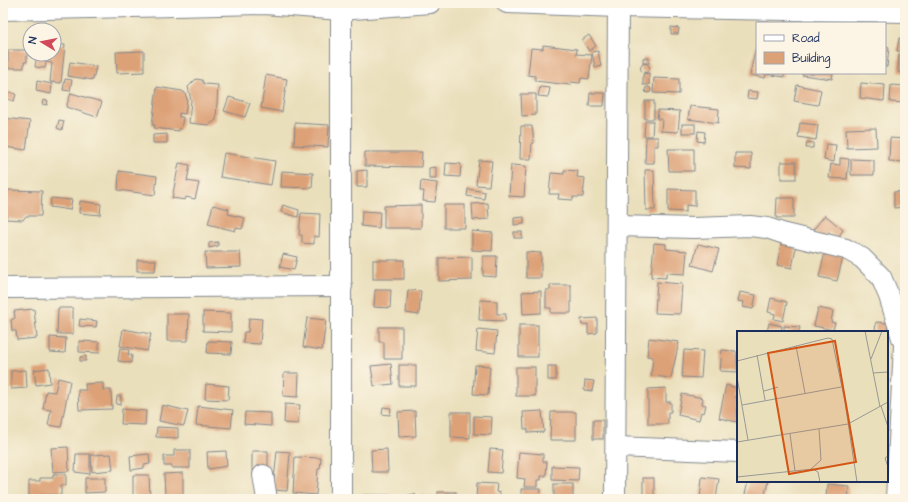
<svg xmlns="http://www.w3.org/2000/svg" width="908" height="502" viewBox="0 0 908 502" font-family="'Architects Daughter',sans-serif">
  <rect width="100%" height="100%" fill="#fcf5e5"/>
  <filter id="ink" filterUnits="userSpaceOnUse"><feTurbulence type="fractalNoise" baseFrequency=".025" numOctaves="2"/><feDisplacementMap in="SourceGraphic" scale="8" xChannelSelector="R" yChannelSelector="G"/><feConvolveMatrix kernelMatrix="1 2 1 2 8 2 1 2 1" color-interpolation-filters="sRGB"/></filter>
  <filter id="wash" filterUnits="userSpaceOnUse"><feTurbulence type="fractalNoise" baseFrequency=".012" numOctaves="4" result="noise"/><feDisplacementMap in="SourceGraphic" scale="16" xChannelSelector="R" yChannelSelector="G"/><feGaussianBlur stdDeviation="0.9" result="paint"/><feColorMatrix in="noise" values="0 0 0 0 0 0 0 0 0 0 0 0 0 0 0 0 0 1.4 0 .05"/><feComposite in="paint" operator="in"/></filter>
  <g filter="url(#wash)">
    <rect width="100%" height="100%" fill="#eadfbb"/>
    <g id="blocks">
      <g fill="#dda177">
        <path d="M 671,27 L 679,28 L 678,34 L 671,34 Z"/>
        <path d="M 589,35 L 596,46 L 589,51 L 582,40 Z"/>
        <path d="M 899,38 L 905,39 L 905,52 L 897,51 Z"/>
        <path d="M 54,44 L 65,45 L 61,83 L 50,82 L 52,63 L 46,62 L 45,68 L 35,67 L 37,54 L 54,54 Z"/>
        <path d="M 543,45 L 577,49 L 576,54 L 592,55 L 589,79 L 581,78 L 580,83 L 571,82 L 570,85 L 535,81 L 535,76 L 528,75 L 531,48 L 543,49 Z"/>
        <path d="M 756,46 L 757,73 L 784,73 L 784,77 L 766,74 L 765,78 L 750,75 Z"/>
        <path d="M 885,46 L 889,47 L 887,67 L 885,67 Z"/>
        <path d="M 8,50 L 27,50 L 27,62 L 24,62 L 24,68 L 8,68 Z"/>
        <path d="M 144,51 L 144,72 L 117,73 L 116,52 Z"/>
        <path d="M 598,51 L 601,66 L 595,68 L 592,52 Z"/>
        <path d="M 899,54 L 905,55 L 905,73 L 898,72 Z"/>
        <rect x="643" y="58" width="6" height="5"/>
        <path d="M 70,62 L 96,66 L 93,80 L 68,76 Z"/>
        <circle cx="645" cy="68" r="4.5"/>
        <path d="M 649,73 L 649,85 L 643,85 L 643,74 Z"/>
        <path d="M 802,73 L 833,73 L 832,79 L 802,75 Z"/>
        <path d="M 266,75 L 287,79 L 282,112 L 261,108 Z"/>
        <path d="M 654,78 L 679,79 L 679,94 L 653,93 Z"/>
        <path d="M 65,79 L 72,80 L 70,91 L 63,90 Z"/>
        <path d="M 196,79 L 202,80 L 204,84 L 218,85 L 216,120 L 209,125 L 189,123 L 191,100 L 188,87 Z"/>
        <path d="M 37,81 L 52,84 L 51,94 L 36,91 Z"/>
        <path d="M 861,83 L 885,85 L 884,101 L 860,98 Z"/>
        <path d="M 797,85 L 821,90 L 818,105 L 794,101 Z"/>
        <path d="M 891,85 L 905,86 L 905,103 L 890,102 Z"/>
        <path d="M 157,87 L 182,91 L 185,93 L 187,99 L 185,114 L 179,113 L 179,117 L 183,117 L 181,129 L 179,129 L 179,131 L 154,128 L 155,125 L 152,125 Z"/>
        <path d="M 540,87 L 550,88 L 548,97 L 538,96 Z"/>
        <circle cx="648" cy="90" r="3"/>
        <path d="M 6,91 L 16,94 L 14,101 L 4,98 Z"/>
        <path d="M 748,91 L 758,92 L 757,99 L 747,98 Z"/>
        <path d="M 71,93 L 102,102 L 97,117 L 66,107 Z"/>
        <path d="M 590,93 L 605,93 L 604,106 L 589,106 Z"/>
        <path d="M 521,94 L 536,94 L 536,115 L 522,116 Z"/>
        <path d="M 229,97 L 250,103 L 245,117 L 224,111 Z"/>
        <path d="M 43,100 L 48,101 L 47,105 L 42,104 Z"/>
        <rect x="645" y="101" width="9" height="18"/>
        <path d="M 690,106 L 719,109 L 718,123 L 688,119 Z"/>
        <path d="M 658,110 L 680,111 L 678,132 L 661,131 L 662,119 L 657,119 Z"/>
        <path d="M 3,118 L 30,121 L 26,150 L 5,147 L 6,132 L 3,131 Z"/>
        <path d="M 59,120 L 64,121 L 62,130 L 57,128 Z"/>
        <path d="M 645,121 L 653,121 L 652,136 L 644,136 Z"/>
        <path d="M 295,123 L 329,125 L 328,147 L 294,145 Z"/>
        <path d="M 800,123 L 818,125 L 816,140 L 798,137 Z"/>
        <rect x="682" y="124" width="13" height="9"/>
        <path d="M 521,126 L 532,126 L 534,143 L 532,143 L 531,159 L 520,159 Z"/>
        <path d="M 876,128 L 877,147 L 847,148 L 846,129 Z"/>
        <path d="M 698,131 L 705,132 L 704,142 L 697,141 Z"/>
        <path d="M 167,134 L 167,143 L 153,143 L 153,135 Z"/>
        <path d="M 646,137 L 658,137 L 658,146 L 654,146 L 654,163 L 645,163 Z"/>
        <path d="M 890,138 L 905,139 L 905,162 L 889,161 Z"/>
        <path d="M 807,142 L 813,143 L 813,148 L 806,148 Z"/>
        <path d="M 826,144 L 836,145 L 834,162 L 824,160 Z"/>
        <path d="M 668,149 L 694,149 L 694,171 L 669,171 Z"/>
        <path d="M 365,152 L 422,152 L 421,167 L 365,166 Z"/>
        <path d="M 224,153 L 275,161 L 271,185 L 220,177 Z"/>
        <path d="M 735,153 L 751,153 L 751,169 L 735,168 Z"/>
        <path d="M 840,158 L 849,159 L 847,179 L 829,178 L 831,164 L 840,165 Z"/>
        <path d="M 851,159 L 874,160 L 874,175 L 851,175 Z"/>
        <path d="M 479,160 L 492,161 L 489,186 L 476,185 Z"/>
        <rect x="781" y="162" width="15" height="17"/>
        <path d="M 179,163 L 190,165 L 187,181 L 199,183 L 195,199 L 186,197 L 185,200 L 172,198 Z"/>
        <path d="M 446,163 L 461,164 L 460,177 L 445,176 Z"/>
        <path d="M 511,165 L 526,166 L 524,197 L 509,196 Z"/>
        <path d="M 436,167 L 436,179 L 429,179 L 429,168 Z"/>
        <path d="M 367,170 L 367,187 L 357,187 L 357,171 Z"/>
        <path d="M 564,170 L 578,171 L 577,177 L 585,178 L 583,197 L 573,197 L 573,200 L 558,199 L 559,194 L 549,194 L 551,173 L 564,174 Z"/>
        <path d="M 645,170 L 654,170 L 655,210 L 646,210 Z"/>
        <path d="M 119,171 L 157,176 L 155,195 L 118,190 Z"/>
        <path d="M 282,171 L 313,173 L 312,188 L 281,187 Z"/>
        <path d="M 421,181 L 437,183 L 435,202 L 423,201 L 424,191 L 420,191 Z"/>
        <path d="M 468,189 L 485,192 L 484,199 L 467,196 Z"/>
        <path d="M 668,189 L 695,190 L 695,206 L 686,205 L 686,212 L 668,211 Z"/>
        <path d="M 7,190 L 42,191 L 41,216 L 26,216 L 23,220 L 6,219 Z"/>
        <path d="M 905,191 L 905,207 L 894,208 L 894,192 Z"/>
        <path d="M 51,198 L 72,200 L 70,210 L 50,207 Z"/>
        <path d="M 777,198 L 794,198 L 794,218 L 776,218 Z"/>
        <path d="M 80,201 L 101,204 L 100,215 L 79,213 Z"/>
        <path d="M 488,203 L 489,219 L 473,220 L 472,204 Z"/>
        <path d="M 213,205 L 229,209 L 228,214 L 245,218 L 242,229 L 236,228 L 235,231 L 208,224 Z"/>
        <path d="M 283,205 L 299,210 L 298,217 L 281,212 Z"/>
        <path d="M 421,205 L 421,228 L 384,228 L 384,206 Z"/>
        <rect x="444" y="205" width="21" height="23"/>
        <path d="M 362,211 L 380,212 L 379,228 L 361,226 Z"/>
        <path d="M 301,213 L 320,214 L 319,237 L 314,236 L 314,244 L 302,243 L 302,235 L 299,235 Z"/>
        <path d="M 825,215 L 843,230 L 837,239 L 829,232 L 823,239 L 813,230 Z"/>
        <path d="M 524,217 L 524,224 L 514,225 L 514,218 Z"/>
        <path d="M 472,231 L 493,233 L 492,251 L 472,250 Z"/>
        <rect x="514" y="232" width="8" height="6"/>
        <path d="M 782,239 L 797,242 L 792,268 L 777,265 Z"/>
        <path d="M 218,242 L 218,246 L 209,248 L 209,243 Z"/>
        <path d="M 654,243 L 666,244 L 666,249 L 687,251 L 685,274 L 666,273 L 666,278 L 651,277 Z"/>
        <path d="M 698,244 L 719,249 L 713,271 L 692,265 Z"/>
        <path d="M 826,248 L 844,253 L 837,281 L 819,277 Z"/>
        <path d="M 205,252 L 240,252 L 241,267 L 206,268 Z"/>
        <path d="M 526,252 L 541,253 L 541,278 L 526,278 Z"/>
        <path d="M 283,254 L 297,257 L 294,270 L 280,267 Z"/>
        <path d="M 483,256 L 497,256 L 496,277 L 483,276 Z"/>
        <path d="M 472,257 L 472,280 L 439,281 L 439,258 Z"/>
        <path d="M 137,260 L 156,260 L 155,271 L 137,271 Z"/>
        <rect x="373" y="260" width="31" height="19"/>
        <path d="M 657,282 L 682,284 L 680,314 L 655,313 Z"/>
        <path d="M 550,285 L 571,285 L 571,313 L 551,313 L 551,308 L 546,308 L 546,290 L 550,290 Z"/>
        <path d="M 375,290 L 391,290 L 390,308 L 374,307 Z"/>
        <path d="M 408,290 L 421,291 L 419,315 L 406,313 Z"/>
        <path d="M 541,291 L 541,313 L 523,314 L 522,292 Z"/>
        <path d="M 740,292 L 756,295 L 753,309 L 743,307 L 744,302 L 738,301 Z"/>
        <path d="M 771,298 L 787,302 L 783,321 L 774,319 L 775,314 L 768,312 Z"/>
        <path d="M 480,300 L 497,301 L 497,314 L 506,314 L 505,321 L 479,320 Z"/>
        <path d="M 58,308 L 73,308 L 73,334 L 57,334 Z"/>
        <path d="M 818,308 L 833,311 L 831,322 L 835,323 L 833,330 L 814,326 Z"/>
        <path d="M 34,309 L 37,338 L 17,340 L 16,331 L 12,331 L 11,320 L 15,318 L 14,311 Z"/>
        <path d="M 203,312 L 231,313 L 231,332 L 203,331 Z"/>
        <path d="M 167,314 L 189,314 L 188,341 L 167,341 Z"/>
        <path d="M 249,318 L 262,319 L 260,344 L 243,343 L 244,332 L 248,332 Z"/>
        <path d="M 307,318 L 326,320 L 322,350 L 303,347 Z"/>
        <path d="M 597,318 L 597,333 L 588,334 L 588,324 L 582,325 L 581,319 Z"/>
        <path d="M 80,319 L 97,321 L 96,327 L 79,326 Z"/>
        <path d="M 876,322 L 888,323 L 887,332 L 875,331 Z"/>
        <path d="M 769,323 L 782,326 L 781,332 L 767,332 Z"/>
        <rect x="519" y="325" width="19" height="32"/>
        <path d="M 784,326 L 800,327 L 799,332 L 784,332 Z"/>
        <path d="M 379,327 L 402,327 L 402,359 L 384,359 L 384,342 L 379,342 Z"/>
        <path d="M 123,329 L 151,334 L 147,351 L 120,346 Z"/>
        <path d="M 478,329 L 497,331 L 495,353 L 476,351 Z"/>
        <path d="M 50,337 L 66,338 L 65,353 L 50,352 Z"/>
        <path d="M 649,338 L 679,342 L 671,378 L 651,376 L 653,357 L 647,356 Z"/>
        <path d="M 79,341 L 99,342 L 99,353 L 79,352 Z"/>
        <path d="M 208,341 L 232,342 L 231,354 L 207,353 Z"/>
        <path d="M 120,348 L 129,350 L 128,355 L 132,355 L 131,363 L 118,361 Z"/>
        <path d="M 684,350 L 703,351 L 701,378 L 682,377 Z"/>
        <path d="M 722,350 L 736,351 L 738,372 L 720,371 Z"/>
        <path d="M 86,356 L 86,361 L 80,361 L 80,357 Z"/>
        <path d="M 391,364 L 393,384 L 374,386 L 371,366 Z"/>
        <rect x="399" y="365" width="17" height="21"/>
        <path d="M 475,365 L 490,366 L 488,395 L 473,394 Z"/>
        <rect x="548" y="366" width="8" height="14"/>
        <rect x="516" y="367" width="19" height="29"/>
        <path d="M 49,368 L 50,383 L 36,385 L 34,370 Z"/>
        <path d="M 26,370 L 27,388 L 11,389 L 11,371 Z"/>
        <path d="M 284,373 L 299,373 L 298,397 L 283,396 Z"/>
        <path d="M 58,378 L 70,381 L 61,427 L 48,425 L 51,410 L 43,409 L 46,391 L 55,392 Z"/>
        <path d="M 585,380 L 594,381 L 592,391 L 584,390 Z"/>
        <path d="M 103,383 L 103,390 L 111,390 L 112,409 L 79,410 L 78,390 L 86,390 L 85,384 Z"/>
        <path d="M 206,384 L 229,386 L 228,400 L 205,399 Z"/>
        <path d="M 726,385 L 737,388 L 735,397 L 738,397 L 737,422 L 719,418 Z"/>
        <path d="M 666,388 L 666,402 L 671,402 L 671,412 L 668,412 L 668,424 L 648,424 L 648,389 Z"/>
        <path d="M 682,394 L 703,398 L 702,404 L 706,405 L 704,413 L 701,412 L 699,420 L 678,415 Z"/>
        <path d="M 117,396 L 121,396 L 121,405 L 116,404 Z"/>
        <path d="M 285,404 L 300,405 L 298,424 L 284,423 Z"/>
        <path d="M 162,405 L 188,411 L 184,426 L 159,421 Z"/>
        <path d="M 198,406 L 233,410 L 231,428 L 196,425 Z"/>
        <path d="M 383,407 L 391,408 L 390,415 L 382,414 Z"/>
        <path d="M 122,409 L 146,411 L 145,425 L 121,424 Z"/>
        <path d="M 415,411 L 416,436 L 399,437 L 398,412 Z"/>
        <path d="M 542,411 L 544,432 L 528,433 L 528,429 L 524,429 L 523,412 Z"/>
        <path d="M 245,412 L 271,413 L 271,426 L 244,424 Z"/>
        <path d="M 451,412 L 470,412 L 470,438 L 451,437 Z"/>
        <path d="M 551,412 L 576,412 L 576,440 L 550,440 Z"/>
        <path d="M 474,416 L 492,417 L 491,435 L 474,434 Z"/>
        <rect x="593" y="420" width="10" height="19"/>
        <path d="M 157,427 L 178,428 L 178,438 L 156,437 Z"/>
        <path d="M 68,447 L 69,471 L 53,472 L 51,448 Z"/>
        <path d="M 387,449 L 388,472 L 372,472 L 371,450 Z"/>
        <path d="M 490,449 L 503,450 L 501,473 L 488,472 Z"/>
        <path d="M 174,450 L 190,450 L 190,468 L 172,468 L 172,466 L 164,466 L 164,456 L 174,456 Z"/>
        <path d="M 226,451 L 227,466 L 208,469 L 207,452 Z"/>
        <path d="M 252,451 L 268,451 L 268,467 L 252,470 Z"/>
        <path d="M 277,451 L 290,452 L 287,491 L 273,490 Z"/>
        <path d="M 519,452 L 543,454 L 543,462 L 547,462 L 546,476 L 541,476 L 541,480 L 537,480 L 537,487 L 524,487 L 525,479 L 517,478 Z"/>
        <path d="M 76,454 L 90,454 L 90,474 L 75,472 Z"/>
        <path d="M 111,454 L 113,470 L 92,472 L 91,455 Z"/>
        <path d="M 149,454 L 150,464 L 144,465 L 144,468 L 131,470 L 130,456 Z"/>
        <path d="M 295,457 L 321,458 L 320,469 L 318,469 L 316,495 L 293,493 Z"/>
        <path d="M 552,466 L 579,467 L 578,481 L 552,480 Z"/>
        <path d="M 183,473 L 183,496 L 165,497 L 164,474 Z"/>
        <path d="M 53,474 L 66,474 L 66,485 L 61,485 L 61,495 L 40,495 L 40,499 L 29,499 L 29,481 L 40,481 L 40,478 L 53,478 Z"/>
        <path d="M 133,475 L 149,475 L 150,498 L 133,499 Z"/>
        <path d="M 702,477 L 719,479 L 716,499 L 700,499 Z"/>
        <path d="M 85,478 L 105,478 L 105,492 L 85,493 Z"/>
        <rect x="643" y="478" width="11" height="21"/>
        <path d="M 748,481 L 768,481 L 764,499 L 744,499 Z"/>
        <path d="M 477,483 L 497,484 L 496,492 L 500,493 L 500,499 L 476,499 Z"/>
        <rect x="554" y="484" width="19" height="15"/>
        <path d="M 827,484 L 849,486 L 848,499 L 826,499 Z"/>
        <path d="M 521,489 L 541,489 L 540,499 L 521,499 Z"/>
        <rect x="438" y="492" width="18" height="7"/>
        <path d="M 415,494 L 416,499 L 397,499 L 397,497 Z"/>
        <rect x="363" y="495" width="33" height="4"/>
        <path d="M 422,496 L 433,497 L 433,499 L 422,499 Z"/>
      </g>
    </g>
  </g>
  <g filter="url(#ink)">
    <use href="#blocks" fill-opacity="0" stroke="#82878c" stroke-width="1"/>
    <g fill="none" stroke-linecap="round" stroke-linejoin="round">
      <defs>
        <g id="minor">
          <path d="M 507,3 L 618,7 L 905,12"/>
          <path d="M 3,10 L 265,4 L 341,10 L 430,3"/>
          <path d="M 617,226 L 694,228 L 750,226 L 767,228 L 785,234 L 846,249 L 862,258 L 881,277 L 889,296 L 903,341"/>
          <path d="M 3,288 L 342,286"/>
          <path d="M 617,447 L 738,452"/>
          <path d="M 263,475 L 267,499"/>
          <path d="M 341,499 L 341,10"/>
          <path d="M 615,499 L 618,3"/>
          <path d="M 896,499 L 905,327"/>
        </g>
      </defs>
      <use href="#minor" stroke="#82878c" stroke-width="22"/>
      <use href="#minor" stroke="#fff" stroke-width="20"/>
    </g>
  </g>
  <g transform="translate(737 331)">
    <rect width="151" height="151" fill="#eadfbb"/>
    <path fill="none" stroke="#979996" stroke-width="1" d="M 128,0 L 143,76M 59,15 L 68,62M 20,24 L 28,69M 134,28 L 145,0M 0,30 L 91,7 L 95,8 L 108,71 L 120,151M 136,42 L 151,41M 0,46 L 11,109M 27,60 L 41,56M 5,74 L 104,56M 144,75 L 151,96M 53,103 L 58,140M 0,111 L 111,93 L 151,71M 151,125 L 148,127 L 151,136M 74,138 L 84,129 L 82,98M 0,146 L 76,138 L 81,141 L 83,151"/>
    <path fill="#d45514" fill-opacity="0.15" stroke="#d45514" stroke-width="2" d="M 98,10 L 119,131 L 52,143 L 31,22 Z"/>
    <rect width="151" height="151" fill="none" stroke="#1b2f5e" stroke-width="2"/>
  </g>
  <rect width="908" height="502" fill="none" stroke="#fcf5e5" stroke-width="16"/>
  <rect x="756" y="22" width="130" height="52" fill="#fcf5e5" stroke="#a2a6af"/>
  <rect x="764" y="35" width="20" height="6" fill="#ffffff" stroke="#a2a6af"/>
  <text x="792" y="42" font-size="12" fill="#1b2f5e">Road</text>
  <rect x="764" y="52" width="20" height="12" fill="#dda177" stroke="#a2a6af"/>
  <text x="792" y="62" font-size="12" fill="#1b2f5e">Building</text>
  <g transform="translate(42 42) rotate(280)"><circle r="19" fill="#fcf5e5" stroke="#a2a6af"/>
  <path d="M0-3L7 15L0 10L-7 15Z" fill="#d1495b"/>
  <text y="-6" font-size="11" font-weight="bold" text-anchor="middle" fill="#1b2f5e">N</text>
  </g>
</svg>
